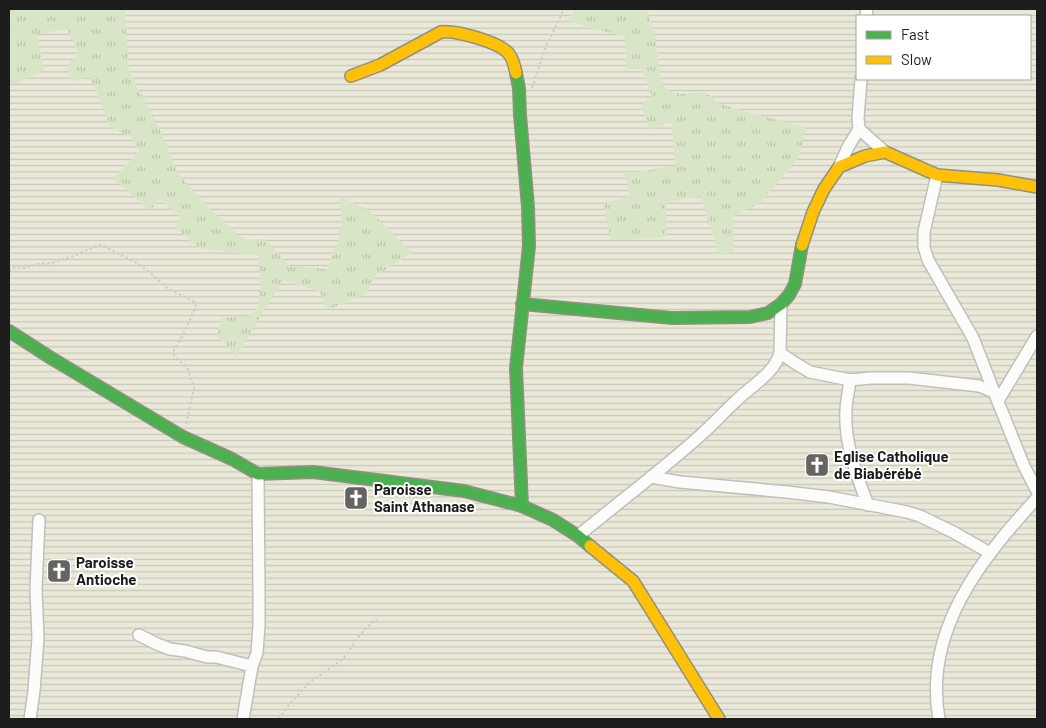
<svg xmlns="http://www.w3.org/2000/svg" width="1046" height="728" viewBox="0 0 1046 728" font-family="Barlow,sans-serif">
  <defs>
    <pattern id="farmland-rules" width="6" height="5" patternUnits="userSpaceOnUse" patternTransform="scale(1.25)"><rect width="6" height="5" fill="#eae9d9"/><path d="M0 2.5h6" fill="none" stroke="#c8c7ba"/></pattern>
    <pattern id="grass-tufts" width="24" height="20" patternUnits="userSpaceOnUse" patternTransform="scale(1.25)"><rect width="24" height="20" fill="#d9e5c7"/><path d="M3 7l-1-3M5 7V3M7 7l1-3M15 17l-1-3M17 17v-4M19 17l1-3" fill="none" stroke="#bac4aa"/></pattern>
  </defs>
  <rect width="100%" height="100%" fill="#ebe8e5"/>
  <path fill="url(#farmland-rules)" fill-rule="evenodd" d="M 9,9 L 1037,9 L 1037,719 L 9,719 ZM 857,16 L 1030,16 L 1030,79 L 857,79 Z"/>
  <g fill="url(#grass-tufts)">
    <path d="M 9,9 L 125,9 L 129,71 L 162,134 L 178,173 L 203,202 L 238,235 L 245,240 L 264,239 L 290,266 L 327,269 L 338,241 L 342,221 L 339,196 L 370,211 L 412,253 L 375,276 L 366,294 L 327,310 L 320,292 L 283,280 L 236,356 L 217,336 L 222,318 L 249,316 L 257,308 L 260,290 L 258,256 L 199,248 L 175,228 L 180,216 L 159,199 L 150,211 L 113,178 L 140,151 L 131,137 L 111,127 L 90,77 L 72,81 L 67,65 L 79,54 L 67,29 L 37,34 L 44,70 L 16,84 L 9,83 Z"/>
    <path d="M 575,9 L 646,9 L 654,30 L 661,79 L 665,89 L 680,94 L 705,92 L 720,104 L 806,128 L 799,157 L 761,202 L 733,217 L 734,251 L 719,255 L 701,196 L 666,202 L 666,237 L 611,240 L 603,204 L 630,196 L 624,174 L 675,166 L 672,122 L 649,130 L 641,105 L 652,96 L 642,69 L 626,69 L 625,36 L 606,32 L 567,21 Z"/>
  </g>
  <g fill="none" stroke-linecap="round" stroke-linejoin="round">
    <defs>
      <g id="street">
        <path d="M 866,16 L 867,9"/>
        <path d="M 859,129 L 885,152"/>
        <path d="M 839,167 L 848,147 L 859,129 L 858,118 L 861,79"/>
        <path d="M 937,175 L 924,232 L 924,247 L 928,260 L 973,338 L 994,392"/>
        <path d="M 780,353 L 795,363 L 810,372 L 850,380 L 871,378 L 909,378 L 979,386 L 994,392 L 1024,466 L 1037,491"/>
        <path d="M 850,380 C 849,390 846,401 846,411 C 844,442 857,477 868,505"/>
        <path d="M 998,401 L 1037,336"/>
        <path d="M 651,477 L 680,482 L 787,492 L 829,497 L 907,512 L 920,516 L 953,532 L 990,553"/>
        <path d="M 578,536 C 619,502 662,470 702,434 C 714,423 725,411 737,400 C 752,385 774,374 780,353 L 781,304"/>
        <path d="M 139,635 L 157,644 L 170,649 L 185,651 L 207,657 L 216,657 L 252,666"/>
        <path d="M 30,719 L 34,691 L 38,638 L 36,590 L 39,520"/>
        <path d="M 243,719 L 252,666 L 257,653 L 259,625 L 259,593 L 258,474"/>
        <path d="M 939,719 C 923,631 981,559 1037,498"/>
      </g>
      <g id="fast">
        <path d="M 516,73 L 519,88 L 520,115 L 528,207 L 529,246 L 516,368 L 522,506"/>
        <path d="M 522,304 L 672,318 L 750,317 L 768,313 L 781,304 L 789,295 L 795,284 L 802,245"/>
        <path d="M 9,331 L 51,358 L 183,437 L 232,459 L 258,474 L 313,472 L 464,491 L 522,506 L 553,520 L 578,536 L 590,546"/>
      </g>
      <g id="slow">
        <path d="M 351,76 L 380,65 L 441,32 C 455,30 500,42 509,54 C 513,59 515,68 516,73"/>
        <path d="M 802,245 L 813,212 L 824,189 L 839,167 L 865,156 L 885,152 L 937,175 L 998,180 L 1037,187"/>
        <path d="M 590,546 L 633,581 L 719,719"/>
      </g>
    </defs>
    <use href="#street" stroke="#c1bfbe" stroke-width="14"/>
    <use href="#fast" stroke="#929180" stroke-width="14"/>
    <use href="#slow" stroke="#929180" stroke-width="14"/>
    <g stroke="#d4c8c7" stroke-width="2" stroke-dasharray="2.5 2.5" stroke-linecap="butt">
      <path d="M 532,88 L 545,49 L 564,9"/>
      <path d="M 9,271 L 15,267 L 24,268 L 38,264 L 52,263 L 76,255 L 98,245 L 102,245 L 135,262 L 146,269 L 167,288 L 194,302 L 196,306 L 184,333 L 174,350 L 174,355 L 176,358 L 187,367 L 194,388 L 186,425"/>
      <path d="M 279,719 L 287,707 L 309,683 L 344,658 L 356,640 L 367,627 L 377,619"/>
    </g>
    <use href="#street" stroke="#fcfcfb" stroke-width="11"/>
    <use href="#fast" stroke="#4caf50" stroke-width="11"/>
    <use href="#slow" stroke="#ffc107" stroke-width="11"/>
  </g>
  <defs>
    <symbol id="church-square" viewBox="-11 -11 22 22"><rect x="-9" y="-9" width="18" height="18" rx="4" fill="#656463" stroke="#fff"/><path d="M-1.2-6h2.4v3.5h3.3v2.4h-3.3V6h-2.4V-.1h-3.3v-2.4h3.3Z" fill="#fff"/></symbol>
  </defs>
  <g fill-rule="evenodd">
    <use href="#church-square" x="803" y="451" width="28" height="28"/>
    <use href="#church-square" x="342" y="484" width="28" height="28"/>
    <use href="#church-square" x="45" y="557" width="28" height="28"/>
  </g>
  <g text-anchor="middle" dominant-baseline="central" stroke-width="4" stroke-linejoin="round" paint-order="stroke">
    <g font-size="15" font-weight="bold" fill="#1d1d1d" stroke="#fff" text-anchor="start">
      <text x="834" y="456">Eglise Catholique<tspan x="834" dy="17">de Biabérébé</tspan></text>
      <text x="374" y="489">Paroisse<tspan x="374" dy="17">Saint Athanase</tspan></text>
      <text x="76" y="562">Paroisse<tspan x="76" dy="17">Antioche</tspan></text>
    </g>
  </g>
  <rect width="1046" height="728" fill="none" stroke="#1d1d1d" stroke-width="20"/>
  <rect x="856" y="15" width="175" height="65" fill="#ffffff" stroke="#a5a5a5"/>
  <rect x="866" y="31" width="25" height="8" fill="#4caf50" stroke="#a5a5a5"/>
  <text x="901" y="40" font-size="15" fill="#1d1d1d">Fast</text>
  <rect x="866" y="56" width="25" height="8" fill="#ffc107" stroke="#a5a5a5"/>
  <text x="901" y="65" font-size="15" fill="#1d1d1d">Slow</text>
</svg>
